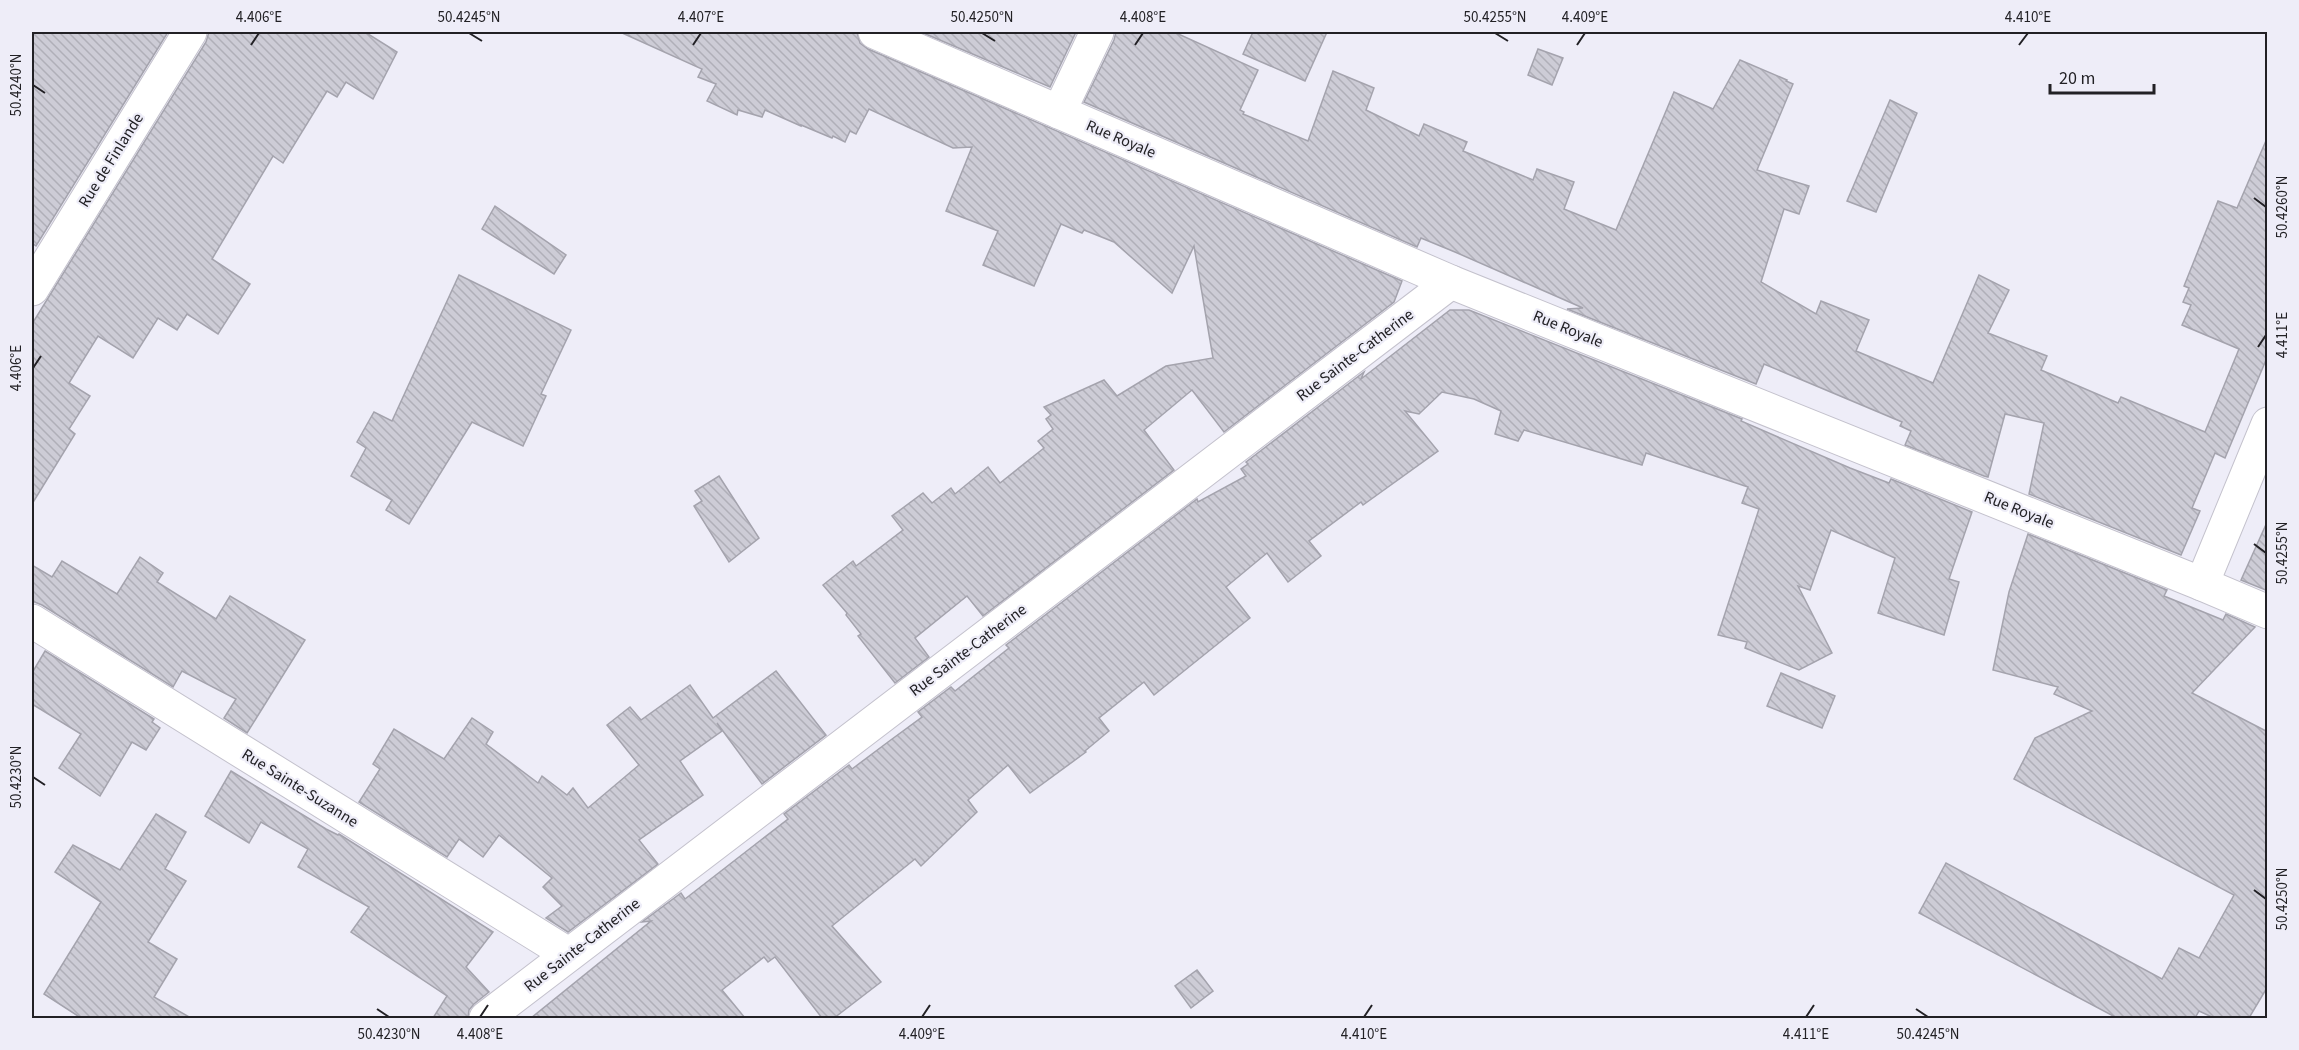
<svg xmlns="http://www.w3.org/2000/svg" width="2299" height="1050" viewBox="0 0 2299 1050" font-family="'Source Sans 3',sans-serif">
  <defs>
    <pattern id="building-back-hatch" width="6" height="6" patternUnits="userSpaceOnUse" patternTransform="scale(1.5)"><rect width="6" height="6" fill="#cdccd6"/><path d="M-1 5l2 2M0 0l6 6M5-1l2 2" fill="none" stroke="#b0afb8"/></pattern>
  </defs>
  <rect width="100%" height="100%" fill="#eeedf8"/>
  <g fill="url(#building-back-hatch)" stroke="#a4a3ad" stroke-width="1.5">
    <path d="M 32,32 L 168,32 L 36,246 L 32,243 Z"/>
    <path d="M 209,32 L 365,32 L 397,52 L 373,99 L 346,82 L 337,97 L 327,91 L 283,163 L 273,156 L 212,259 L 250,284 L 218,334 L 187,314 L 177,330 L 158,318 L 133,358 L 98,336 L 69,383 L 90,396 L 69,429 L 75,434 L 32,504 L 32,324 L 206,42 Z"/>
    <path d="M 620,32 L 857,32 L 860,43 L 868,49 L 1402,281 L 1394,302 L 1224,432 L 1192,390 L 1144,430 L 1174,470 L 983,616 L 967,596 L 915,638 L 929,657 L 895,683 L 858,636 L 861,634 L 846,615 L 847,613 L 823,585 L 853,561 L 856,566 L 903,530 L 892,516 L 923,493 L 932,503 L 951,488 L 955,494 L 988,467 L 1000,483 L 1044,448 L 1038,441 L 1053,429 L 1046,419 L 1051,415 L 1044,407 L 1104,380 L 1117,396 L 1166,366 L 1213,358 L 1194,246 L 1172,293 L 1114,242 L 1084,230 L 1082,233 L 1061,224 L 1034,286 L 983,265 L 998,231 L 946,211 L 972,147 L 953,148 L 869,109 L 856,134 L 850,131 L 845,142 L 833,136 L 832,138 L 801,125 L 801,126 L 765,110 L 762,117 L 738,110 L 737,115 L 707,101 L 716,84 L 698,77 L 702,69 Z"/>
    <path d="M 921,32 L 1076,32 L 1050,87 Z"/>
    <path d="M 1116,32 L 1174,32 L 1258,70 L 1240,110 L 1244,112 L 1243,114 L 1308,141 L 1333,71 L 1374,88 L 1366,110 L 1419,136 L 1424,124 L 1467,142 L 1463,151 L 1533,180 L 1537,169 L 1574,182 L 1564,209 L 1616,230 L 1674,92 L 1713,109 L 1740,60 L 1787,80 L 1786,81 L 1793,84 L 1757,170 L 1809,186 L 1799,214 L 1784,209 L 1761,282 L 1816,314 L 1821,301 L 1869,320 L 1856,351 L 1933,383 L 1979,275 L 2009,290 L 1988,333 L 2047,356 L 2041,370 L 2118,403 L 2121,397 L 2205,432 L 2239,349 L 2182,325 L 2191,305 L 2183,302 L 2189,288 L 2184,286 L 2218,201 L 2237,208 L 2268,136 L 2268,361 L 2266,360 L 2225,458 L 2215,453 L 2192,508 L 2200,511 L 2181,555 L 2029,494 L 2044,423 L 2005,414 L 1988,477 L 1984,476 L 1905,445 L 1911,431 L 1900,426 L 1902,422 L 1764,364 L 1756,384 L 1567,309 L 1583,308 L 1455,252 L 1421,238 L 1417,247 L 1084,102 L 1114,40 Z"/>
    <path d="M 1253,32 L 1327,32 L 1305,81 L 1243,54 Z"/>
    <path d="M 1538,49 L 1563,58 L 1552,85 L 1528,75 Z"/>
    <path d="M 1890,100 L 1917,113 L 1876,212 L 1847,201 Z"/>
    <path d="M 495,206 L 566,255 L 554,274 L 482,229 Z"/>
    <path d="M 459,275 L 571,330 L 541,394 L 546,396 L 523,446 L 472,422 L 409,524 L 386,510 L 392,500 L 351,476 L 366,448 L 357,442 L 374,412 L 392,421 Z"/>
    <path d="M 1450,310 L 1469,310 L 1742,419 L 1741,421 L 1850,468 L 1889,483 L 1891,479 L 1972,512 L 1949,579 L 1959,582 L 1944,635 L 1878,613 L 1895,558 L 1831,530 L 1810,590 L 1798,586 L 1832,653 L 1799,670 L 1745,648 L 1747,642 L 1718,635 L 1759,509 L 1742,503 L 1748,487 L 1646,453 L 1642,465 L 1524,430 L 1518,441 L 1495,434 L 1501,411 L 1474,399 L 1442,392 L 1419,414 L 1405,411 L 1438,451 L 1363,505 L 1361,502 L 1309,541 L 1321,556 L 1288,582 L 1267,553 L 1226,587 L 1250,618 L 1154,695 L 1144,682 L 1099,718 L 1109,731 L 1085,751 L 1086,752 L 1030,793 L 1008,765 L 968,800 L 977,812 L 921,866 L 915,859 L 832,926 L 881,982 L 834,1018 L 822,1018 L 775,957 L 768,962 L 764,957 L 722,990 L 745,1018 L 531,1018 L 651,921 L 642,922 L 681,893 L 685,899 L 788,819 L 784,814 L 849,765 L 852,769 L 888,742 L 922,717 L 918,712 L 951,687 L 955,691 L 1009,648 L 1006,645 L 1197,499 L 1198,502 L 1246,476 L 1241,469 L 1248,464 L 1246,462 L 1364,372 L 1361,379 Z"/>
    <path d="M 719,476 L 759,538 L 729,562 L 694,506 L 702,501 L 695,491 Z"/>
    <path d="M 2268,520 L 2268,591 L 2241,580 Z"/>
    <path d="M 2028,534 L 2167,590 L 2164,596 L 2223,620 L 2226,614 L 2255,627 L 2192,693 L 2268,732 L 2268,986 L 2249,1018 L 2214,1018 L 2199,1011 L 2195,1018 L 2117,1018 L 1919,913 L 1946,863 L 2162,979 L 2179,948 L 2199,958 L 2234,895 L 2014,779 L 2035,738 L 2092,711 L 2054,694 L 2058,687 L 1993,670 L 2009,592 Z"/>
    <path d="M 140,557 L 163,573 L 157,582 L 216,619 L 230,596 L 305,640 L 247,733 L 224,718 L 236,699 L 182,671 L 173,687 L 42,605 L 32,601 L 32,565 L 52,577 L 62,561 L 117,594 Z"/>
    <path d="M 45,651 L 154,719 L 152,722 L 160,728 L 146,750 L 132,742 L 100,796 L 59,768 L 81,734 L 32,704 L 32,673 Z"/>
    <path d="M 776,671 L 826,735 L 762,784 L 717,723 L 722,731 L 680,761 L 703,795 L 639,840 L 658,864 L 568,932 L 546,918 L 562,906 L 543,887 L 552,878 L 499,835 L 483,857 L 459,839 L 447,857 L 359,802 L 380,769 L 373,764 L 394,729 L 444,759 L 472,718 L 493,732 L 486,744 L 538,783 L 542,776 L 567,795 L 573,788 L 588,808 L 639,765 L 607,725 L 630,707 L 641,720 L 690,685 L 713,718 Z"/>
    <path d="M 1781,673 L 1835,696 L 1822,728 L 1767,706 Z"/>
    <path d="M 231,771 L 326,829 L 338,835 L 339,834 L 493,932 L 466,967 L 489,992 L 474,1004 L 469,1010 L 468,1018 L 433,1018 L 447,996 L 351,932 L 369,907 L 298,867 L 308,849 L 261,822 L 249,843 L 205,816 Z"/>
    <path d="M 156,814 L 186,832 L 165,869 L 186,881 L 148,942 L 177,959 L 154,997 L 191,1018 L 81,1018 L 44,994 L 101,902 L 55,872 L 73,845 L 120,870 Z"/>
    <path d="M 1197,970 L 1213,991 L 1191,1008 L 1175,986 Z"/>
  </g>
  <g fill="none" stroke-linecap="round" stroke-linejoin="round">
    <defs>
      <g id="street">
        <path d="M 875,32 L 1451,282 L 2202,584 L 2268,612"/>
        <path d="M 1059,112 L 1097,32"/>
        <path d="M 32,289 L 190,32"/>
        <path d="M 2202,584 L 2268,424"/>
        <path d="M 32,621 L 568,954"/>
        <path d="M 486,1018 L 1451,282"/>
      </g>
    </defs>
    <use href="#street" stroke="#c4c2cd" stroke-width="35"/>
    <use href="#street" stroke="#fff" stroke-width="33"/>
  </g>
  <path fill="none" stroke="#222125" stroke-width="2" d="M 469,33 L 482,41M 982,33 L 995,41M 1495,33 L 1508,41M 251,45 L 259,33M 693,45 L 701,33M 1135,45 L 1143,33M 1577,45 L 1585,33M 2019,45 L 2028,33M 33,85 L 45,93M 2254,198 L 2266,207M 2258,347 L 2266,335M 33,368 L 41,356M 2254,544 L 2266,553M 33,777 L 45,785M 2254,890 L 2266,899M 377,1009 L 389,1017M 1916,1009 L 1928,1017M 480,1017 L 488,1005M 922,1017 L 930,1005M 1364,1017 L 1372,1005M 1806,1017 L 1814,1005"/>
  <g text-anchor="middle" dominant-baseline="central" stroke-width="4.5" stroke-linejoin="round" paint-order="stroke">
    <g font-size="16" fill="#222125" stroke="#eeedf8">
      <text transform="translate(1121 139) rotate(23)">Rue Royale</text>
      <text transform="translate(111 160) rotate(-58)">Rue de Finlande</text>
      <text transform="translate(1568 329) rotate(22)">Rue Royale</text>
      <text transform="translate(1355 355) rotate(-37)">Rue Sainte-Catherine</text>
      <text transform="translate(2019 510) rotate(22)">Rue Royale</text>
      <text transform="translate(968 650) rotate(-37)">Rue Sainte-Catherine</text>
      <text transform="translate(300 788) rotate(32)">Rue Sainte-Suzanne</text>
      <text transform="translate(582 945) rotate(-38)">Rue Sainte-Catherine</text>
    </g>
  </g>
  <rect width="2299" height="1050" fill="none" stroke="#eeedf8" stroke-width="66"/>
  <path d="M2050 84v9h104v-9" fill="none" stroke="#222125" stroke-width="3"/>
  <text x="2059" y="84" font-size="18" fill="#222125" stroke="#eeedf8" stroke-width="4.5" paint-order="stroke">20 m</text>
  <rect x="33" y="33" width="2233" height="984" fill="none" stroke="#222125" stroke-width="2"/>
  <g font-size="15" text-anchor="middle" fill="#222125">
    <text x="259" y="22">4.406°E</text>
    <text x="469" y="22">50.4245°N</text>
    <text x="701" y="22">4.407°E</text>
    <text x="982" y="22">50.4250°N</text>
    <text x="1143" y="22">4.408°E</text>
    <text x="1495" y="22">50.4255°N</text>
    <text x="1585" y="22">4.409°E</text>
    <text x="2028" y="22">4.410°E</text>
    <text transform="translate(16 85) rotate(-90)" y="5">50.4240°N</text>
    <text transform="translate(2282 207) rotate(-90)" y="5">50.4260°N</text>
    <text transform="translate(2282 335) rotate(-90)" y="5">4.411°E</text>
    <text transform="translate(16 368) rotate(-90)" y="5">4.406°E</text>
    <text transform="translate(2282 553) rotate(-90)" y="5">50.4255°N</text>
    <text transform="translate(16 777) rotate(-90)" y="5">50.4230°N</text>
    <text transform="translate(2282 899) rotate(-90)" y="5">50.4250°N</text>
    <text x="389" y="1039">50.4230°N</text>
    <text x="480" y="1039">4.408°E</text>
    <text x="922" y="1039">4.409°E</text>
    <text x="1364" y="1039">4.410°E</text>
    <text x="1806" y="1039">4.411°E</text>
    <text x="1928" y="1039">50.4245°N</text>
  </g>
</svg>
